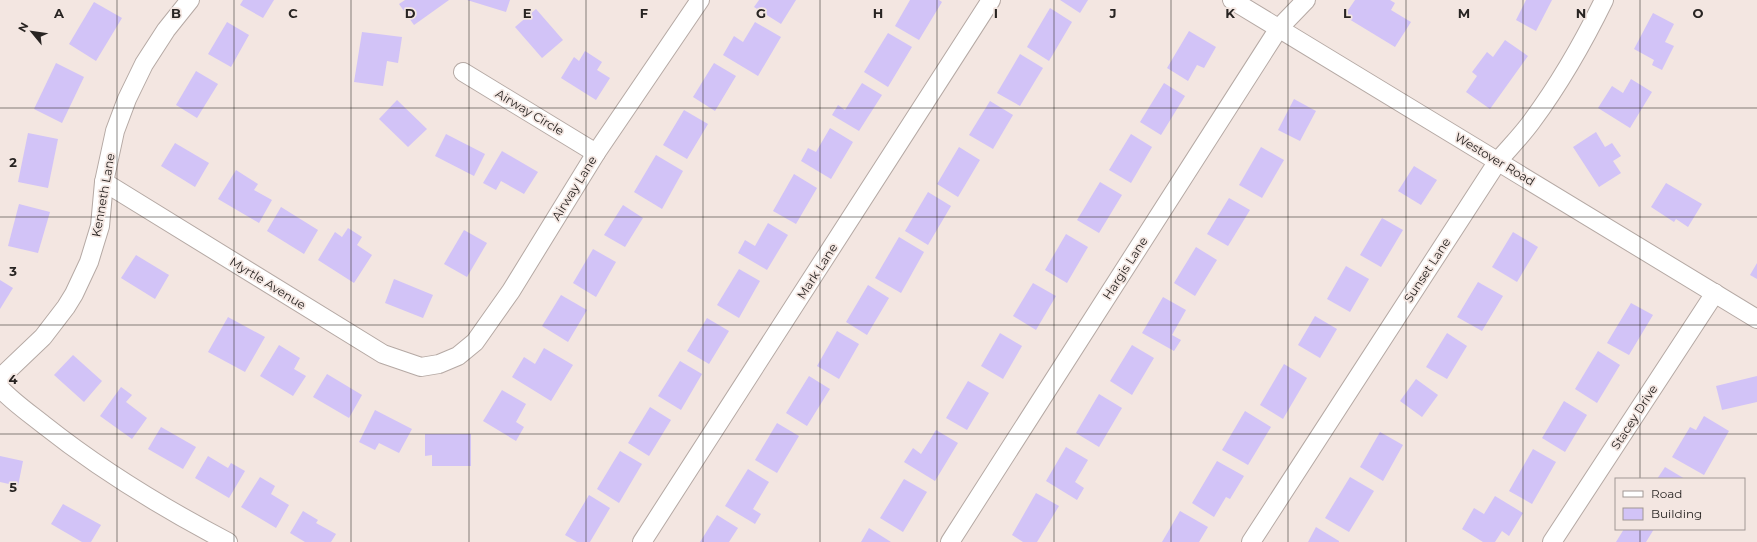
<svg xmlns="http://www.w3.org/2000/svg" width="1757" height="542" viewBox="0 0 1757 542" font-family="Montserrat,sans-serif">
  <rect width="100%" height="100%" fill="#f3e6e1"/>
  <g fill="#d2c3f7">
    <path d="M 243,0 L 274,0 L 263,18 L 240,5 Z"/>
    <path d="M 405,0 L 449,0 L 414,25 L 399,4 Z"/>
    <path d="M 467,0 L 510,0 L 506,12 Z"/>
    <path d="M 759,0 L 796,0 L 781,24 L 754,7 Z"/>
    <path d="M 910,0 L 939,0 L 942,2 L 919,40 L 895,26 Z"/>
    <path d="M 1060,0 L 1088,0 L 1080,13 Z"/>
    <path d="M 1355,0 L 1390,0 L 1395,3 L 1391,10 L 1411,22 L 1395,47 L 1344,16 Z"/>
    <path d="M 1526,0 L 1552,0 L 1536,31 L 1516,20 Z"/>
    <path d="M 94,2 L 122,18 L 96,61 L 69,44 Z"/>
    <path d="M 1050,8 L 1072,22 L 1049,61 L 1027,47 Z"/>
    <path d="M 536,9 L 563,40 L 542,58 L 515,27 Z"/>
    <path d="M 1653,13 L 1674,24 L 1665,42 L 1674,46 L 1662,70 L 1652,65 L 1654,60 L 1634,49 Z"/>
    <path d="M 227,22 L 249,35 L 231,67 L 208,54 Z"/>
    <path d="M 755,22 L 781,37 L 758,76 L 723,55 L 734,36 L 743,42 Z"/>
    <path d="M 1189,31 L 1216,47 L 1204,68 L 1197,65 L 1188,81 L 1167,68 Z"/>
    <path d="M 362,32 L 402,37 L 398,63 L 387,61 L 383,86 L 354,82 Z"/>
    <path d="M 888,33 L 912,47 L 888,87 L 864,72 Z"/>
    <path d="M 1505,40 L 1528,56 L 1490,109 L 1466,92 L 1477,76 L 1472,72 L 1487,52 L 1493,57 Z"/>
    <path d="M 585,51 L 602,62 L 597,70 L 610,78 L 596,100 L 561,78 L 574,57 L 579,61 Z"/>
    <path d="M 1020,54 L 1043,68 L 1020,106 L 997,93 Z"/>
    <path d="M 56,63 L 84,77 L 62,123 L 34,109 Z"/>
    <path d="M 714,63 L 736,76 L 715,111 L 693,97 Z"/>
    <path d="M 196,71 L 218,84 L 197,118 L 176,105 Z"/>
    <path d="M 1631,79 L 1652,92 L 1630,128 L 1598,108 L 1612,86 L 1623,93 Z"/>
    <path d="M 862,83 L 882,95 L 859,131 L 832,115 L 838,105 L 845,110 Z"/>
    <path d="M 1164,83 L 1185,96 L 1161,135 L 1140,122 Z"/>
    <path d="M 1294,99 L 1316,111 L 1300,141 L 1278,130 Z"/>
    <path d="M 397,100 L 427,129 L 408,147 L 379,119 Z"/>
    <path d="M 990,101 L 1013,115 L 993,149 L 969,135 Z"/>
    <path d="M 684,110 L 708,124 L 687,159 L 663,145 Z"/>
    <path d="M 830,128 L 853,142 L 831,179 L 801,161 L 808,148 L 816,152 Z"/>
    <path d="M 1596,132 L 1605,147 L 1612,143 L 1621,156 L 1613,161 L 1621,173 L 1599,187 L 1573,147 Z"/>
    <path d="M 28,133 L 58,139 L 48,188 L 18,182 Z"/>
    <path d="M 446,134 L 485,154 L 474,176 L 435,156 Z"/>
    <path d="M 1131,134 L 1152,147 L 1131,183 L 1109,170 Z"/>
    <path d="M 175,143 L 209,163 L 195,187 L 161,166 Z"/>
    <path d="M 959,147 L 980,160 L 958,197 L 937,184 Z"/>
    <path d="M 1261,147 L 1284,160 L 1262,198 L 1239,185 Z"/>
    <path d="M 502,151 L 538,172 L 524,194 L 501,181 L 496,190 L 483,183 Z"/>
    <path d="M 656,155 L 683,171 L 662,209 L 634,192 Z"/>
    <path d="M 1414,166 L 1437,180 L 1421,205 L 1398,191 Z"/>
    <path d="M 236,170 L 258,184 L 254,190 L 272,200 L 259,223 L 218,199 Z"/>
    <path d="M 794,174 L 817,188 L 796,224 L 773,211 Z"/>
    <path d="M 1100,182 L 1122,195 L 1099,233 L 1077,220 Z"/>
    <path d="M 1666,183 L 1702,204 L 1688,227 L 1676,219 L 1674,222 L 1651,207 Z"/>
    <path d="M 928,192 L 951,206 L 928,245 L 905,231 Z"/>
    <path d="M 1229,198 L 1250,210 L 1228,246 L 1207,234 Z"/>
    <path d="M 19,204 L 50,212 L 38,253 L 8,246 Z"/>
    <path d="M 623,205 L 643,218 L 625,247 L 604,235 Z"/>
    <path d="M 281,207 L 318,230 L 304,254 L 267,231 Z"/>
    <path d="M 1382,218 L 1403,230 L 1381,267 L 1360,255 Z"/>
    <path d="M 768,223 L 788,235 L 767,270 L 738,253 L 745,240 L 755,246 Z"/>
    <path d="M 348,228 L 362,237 L 357,245 L 372,255 L 354,283 L 318,260 L 335,232 L 342,237 Z"/>
    <path d="M 464,230 L 487,243 L 467,277 L 444,264 Z"/>
    <path d="M 1513,232 L 1538,247 L 1517,282 L 1492,267 Z"/>
    <path d="M 1066,234 L 1088,247 L 1067,283 L 1045,270 Z"/>
    <path d="M 899,237 L 924,252 L 901,293 L 875,278 Z"/>
    <path d="M 1196,247 L 1217,260 L 1195,296 L 1174,283 Z"/>
    <path d="M 593,249 L 616,262 L 596,297 L 573,283 Z"/>
    <path d="M 136,255 L 169,275 L 155,299 L 121,278 Z"/>
    <path d="M 1757,263 L 1757,279 L 1750,275 Z"/>
    <path d="M 1346,266 L 1369,279 L 1350,312 L 1327,299 Z"/>
    <path d="M 739,269 L 760,281 L 739,318 L 717,305 Z"/>
    <path d="M 394,279 L 433,295 L 423,318 L 385,303 Z"/>
    <path d="M 0,280 L 13,288 L 0,309 Z"/>
    <path d="M 1478,282 L 1503,296 L 1482,331 L 1457,317 Z"/>
    <path d="M 1033,283 L 1056,296 L 1036,330 L 1013,316 Z"/>
    <path d="M 868,285 L 889,298 L 867,335 L 846,322 Z"/>
    <path d="M 561,295 L 587,310 L 568,342 L 542,326 Z"/>
    <path d="M 1163,297 L 1186,310 L 1172,335 L 1181,340 L 1174,351 L 1142,333 Z"/>
    <path d="M 1631,303 L 1653,315 L 1629,355 L 1607,343 Z"/>
    <path d="M 1315,316 L 1337,329 L 1320,358 L 1298,345 Z"/>
    <path d="M 228,317 L 265,337 L 245,372 L 208,352 Z"/>
    <path d="M 707,318 L 729,331 L 709,364 L 687,351 Z"/>
    <path d="M 837,331 L 859,344 L 839,379 L 817,366 Z"/>
    <path d="M 1000,333 L 1022,346 L 1003,379 L 981,366 Z"/>
    <path d="M 1447,333 L 1467,346 L 1447,379 L 1426,367 Z"/>
    <path d="M 279,345 L 300,358 L 294,369 L 306,376 L 293,396 L 260,376 Z"/>
    <path d="M 1132,345 L 1154,358 L 1132,395 L 1110,381 Z"/>
    <path d="M 544,348 L 573,365 L 551,401 L 512,377 L 524,357 L 535,364 Z"/>
    <path d="M 1598,351 L 1620,365 L 1597,403 L 1575,389 Z"/>
    <path d="M 73,355 L 102,381 L 84,402 L 54,375 Z"/>
    <path d="M 680,361 L 702,374 L 681,410 L 658,396 Z"/>
    <path d="M 1284,364 L 1307,378 L 1283,419 L 1260,405 Z"/>
    <path d="M 327,374 L 362,395 L 349,418 L 313,397 Z"/>
    <path d="M 809,376 L 830,389 L 807,426 L 786,413 Z"/>
    <path d="M 1757,376 L 1757,402 L 1722,410 L 1716,386 Z"/>
    <path d="M 1416,379 L 1438,395 L 1422,417 L 1400,401 Z"/>
    <path d="M 968,381 L 989,393 L 967,430 L 946,418 Z"/>
    <path d="M 121,387 L 132,395 L 126,402 L 147,418 L 132,439 L 100,416 Z"/>
    <path d="M 502,390 L 526,404 L 516,422 L 524,427 L 516,441 L 483,421 Z"/>
    <path d="M 1099,394 L 1122,408 L 1099,447 L 1076,433 Z"/>
    <path d="M 1564,401 L 1587,415 L 1565,452 L 1542,438 Z"/>
    <path d="M 650,407 L 671,420 L 649,456 L 628,443 Z"/>
    <path d="M 375,410 L 412,429 L 399,453 L 379,443 L 375,450 L 359,442 Z"/>
    <path d="M 1245,411 L 1271,427 L 1248,465 L 1222,450 Z"/>
    <path d="M 1704,416 L 1729,431 L 1704,475 L 1672,457 L 1690,427 L 1696,430 Z"/>
    <path d="M 777,423 L 799,436 L 777,473 L 755,460 Z"/>
    <path d="M 161,427 L 196,447 L 183,469 L 148,449 Z"/>
    <path d="M 936,430 L 958,443 L 935,481 L 904,462 L 913,448 L 921,454 Z"/>
    <path d="M 1380,432 L 1403,445 L 1383,481 L 1360,467 Z"/>
    <path d="M 425,434 L 471,434 L 471,466 L 432,466 L 432,455 L 425,456 Z"/>
    <path d="M 1066,447 L 1088,460 L 1075,482 L 1084,488 L 1077,500 L 1046,481 Z"/>
    <path d="M 1533,449 L 1556,462 L 1532,504 L 1509,491 Z"/>
    <path d="M 620,451 L 642,464 L 619,503 L 597,489 Z"/>
    <path d="M 0,456 L 23,461 L 18,486 L 0,482 Z"/>
    <path d="M 208,456 L 228,468 L 231,463 L 245,471 L 229,498 L 195,478 Z"/>
    <path d="M 1217,461 L 1244,476 L 1230,499 L 1226,497 L 1214,517 L 1192,503 Z"/>
    <path d="M 1665,467 L 1685,479 L 1657,479 Z"/>
    <path d="M 748,469 L 769,482 L 753,509 L 761,514 L 755,524 L 725,506 Z"/>
    <path d="M 260,477 L 275,486 L 271,494 L 289,505 L 276,528 L 241,507 Z"/>
    <path d="M 1350,477 L 1374,491 L 1349,532 L 1325,518 Z"/>
    <path d="M 904,479 L 927,492 L 903,532 L 880,518 Z"/>
    <path d="M 1036,493 L 1059,506 L 1037,542 L 1023,542 L 1012,535 Z"/>
    <path d="M 589,495 L 610,508 L 590,542 L 577,542 L 565,535 Z"/>
    <path d="M 1495,496 L 1523,513 L 1509,536 L 1502,531 L 1495,542 L 1483,542 L 1462,529 L 1474,508 L 1484,514 Z"/>
    <path d="M 63,504 L 101,525 L 91,542 L 82,542 L 51,524 Z"/>
    <path d="M 303,511 L 318,520 L 316,523 L 336,534 L 331,542 L 305,542 L 290,533 Z"/>
    <path d="M 1180,511 L 1208,527 L 1199,542 L 1162,542 Z"/>
    <path d="M 717,515 L 738,528 L 729,542 L 700,542 Z"/>
    <path d="M 1316,527 L 1339,541 L 1339,542 L 1308,542 Z"/>
    <path d="M 869,528 L 891,542 L 861,542 Z"/>
    <path d="M 1624,529 L 1654,529 L 1646,542 L 1616,542 Z"/>
  </g>
  <g fill="none" stroke-linecap="round" stroke-linejoin="round">
    <defs>
      <g id="minor">
        <path d="M 1232,0 L 1757,319"/>
        <path d="M 463,72 L 596,153"/>
        <path d="M 104,182 L 383,354 L 421,367 L 439,364 L 458,356 L 475,342 L 511,291 L 596,153 L 700,0"/>
        <path d="M 0,378 L 43,337 L 66,307 L 74,294 L 89,262 L 100,226 L 104,182 L 115,131 L 127,99 L 144,64 L 166,30 L 190,0"/>
        <path d="M 0,388 C 13,402 29,413 44,425 C 102,471 163,508 228,542"/>
        <path d="M 642,542 L 991,0"/>
        <path d="M 950,542 L 1279,28 L 1306,0"/>
        <path d="M 1251,542 L 1498,161 C 1509,148 1522,135 1532,121 C 1560,83 1583,43 1604,0"/>
        <path d="M 1552,542 L 1715,293"/>
      </g>
    </defs>
    <use href="#minor" stroke="#b5a9a4" stroke-width="20"/>
    <use href="#minor" stroke="#fff" stroke-width="18"/>
  </g>
  <path fill="none" stroke="#282422" stroke-width="1" stroke-opacity="0.55" d="M 117,0 L 117,542M 234,0 L 234,542M 351,0 L 351,542M 469,0 L 469,542M 586,0 L 586,542M 703,0 L 703,542M 820,0 L 820,542M 937,0 L 937,542M 1054,0 L 1054,542M 1171,0 L 1171,542M 1288,0 L 1288,542M 1406,0 L 1406,542M 1523,0 L 1523,542M 1640,0 L 1640,479M 0,108 L 1757,108M 0,217 L 1757,217M 0,325 L 1757,325M 0,434 L 1757,434M 1640,529 L 1640,542"/>
  <g text-anchor="middle" dominant-baseline="central" stroke-width="3.5" stroke-linejoin="round" paint-order="stroke">
    <g font-size="12" fill="#282422" stroke="#f3e6e1">
      <text transform="translate(530 112) rotate(31)">Airway Circle</text>
      <text transform="translate(1495 159) rotate(31)">Westover Road</text>
      <text transform="translate(574 188) rotate(-58)">Airway Lane</text>
      <text transform="translate(103 195) rotate(-80)">Kenneth Lane</text>
      <text transform="translate(1125 268) rotate(-57)">Hargis Lane</text>
      <text transform="translate(1427 270) rotate(-57)">Sunset Lane</text>
      <text transform="translate(817 271) rotate(-57)">Mark Lane</text>
      <text transform="translate(268 283) rotate(32)">Myrtle Avenue</text>
      <text transform="translate(1634 417) rotate(-57)">Stacey Drive</text>
    </g>
  </g>
  <g font-size="13" text-anchor="middle" font-weight="bold" fill="#282422" stroke="#f3e6e1" stroke-width="3.5" stroke-linejoin="round" paint-order="stroke">
    <text x="59" y="18">A</text>
    <text x="176" y="18">B</text>
    <text x="293" y="18">C</text>
    <text x="410" y="18">D</text>
    <text x="527" y="18">E</text>
    <text x="644" y="18">F</text>
    <text x="761" y="18">G</text>
    <text x="878" y="18">H</text>
    <text x="996" y="18">I</text>
    <text x="1113" y="18">J</text>
    <text x="1230" y="18">K</text>
    <text x="1347" y="18">L</text>
    <text x="1464" y="18">M</text>
    <text x="1581" y="18">N</text>
    <text x="1698" y="18">O</text>
    <text x="13" y="167">2</text>
    <text x="13" y="276">3</text>
    <text x="13" y="384">4</text>
    <text x="13" y="492">5</text>
  </g>
  <rect x="1615" y="478" width="130" height="52" fill="#f3e6e1" stroke="#a29895"/>
  <rect x="1623" y="491" width="20" height="6" fill="#ffffff" stroke="#a29895"/>
  <text x="1651" y="498" font-size="12" fill="#282422">Road</text>
  <rect x="1623" y="508" width="20" height="12" fill="#d2c3f7" stroke="#a29895"/>
  <text x="1651" y="518" font-size="12" fill="#282422">Building</text>
  <g transform="translate(32 32) rotate(299)" stroke="#f3e6e1" stroke-width="3" paint-order="stroke">
  <path d="M0-3L7 15L0 10L-7 15Z" fill="#282422"/>
  <text y="-6" font-size="11" font-weight="bold" text-anchor="middle" fill="#282422">N</text>
  </g>
</svg>
